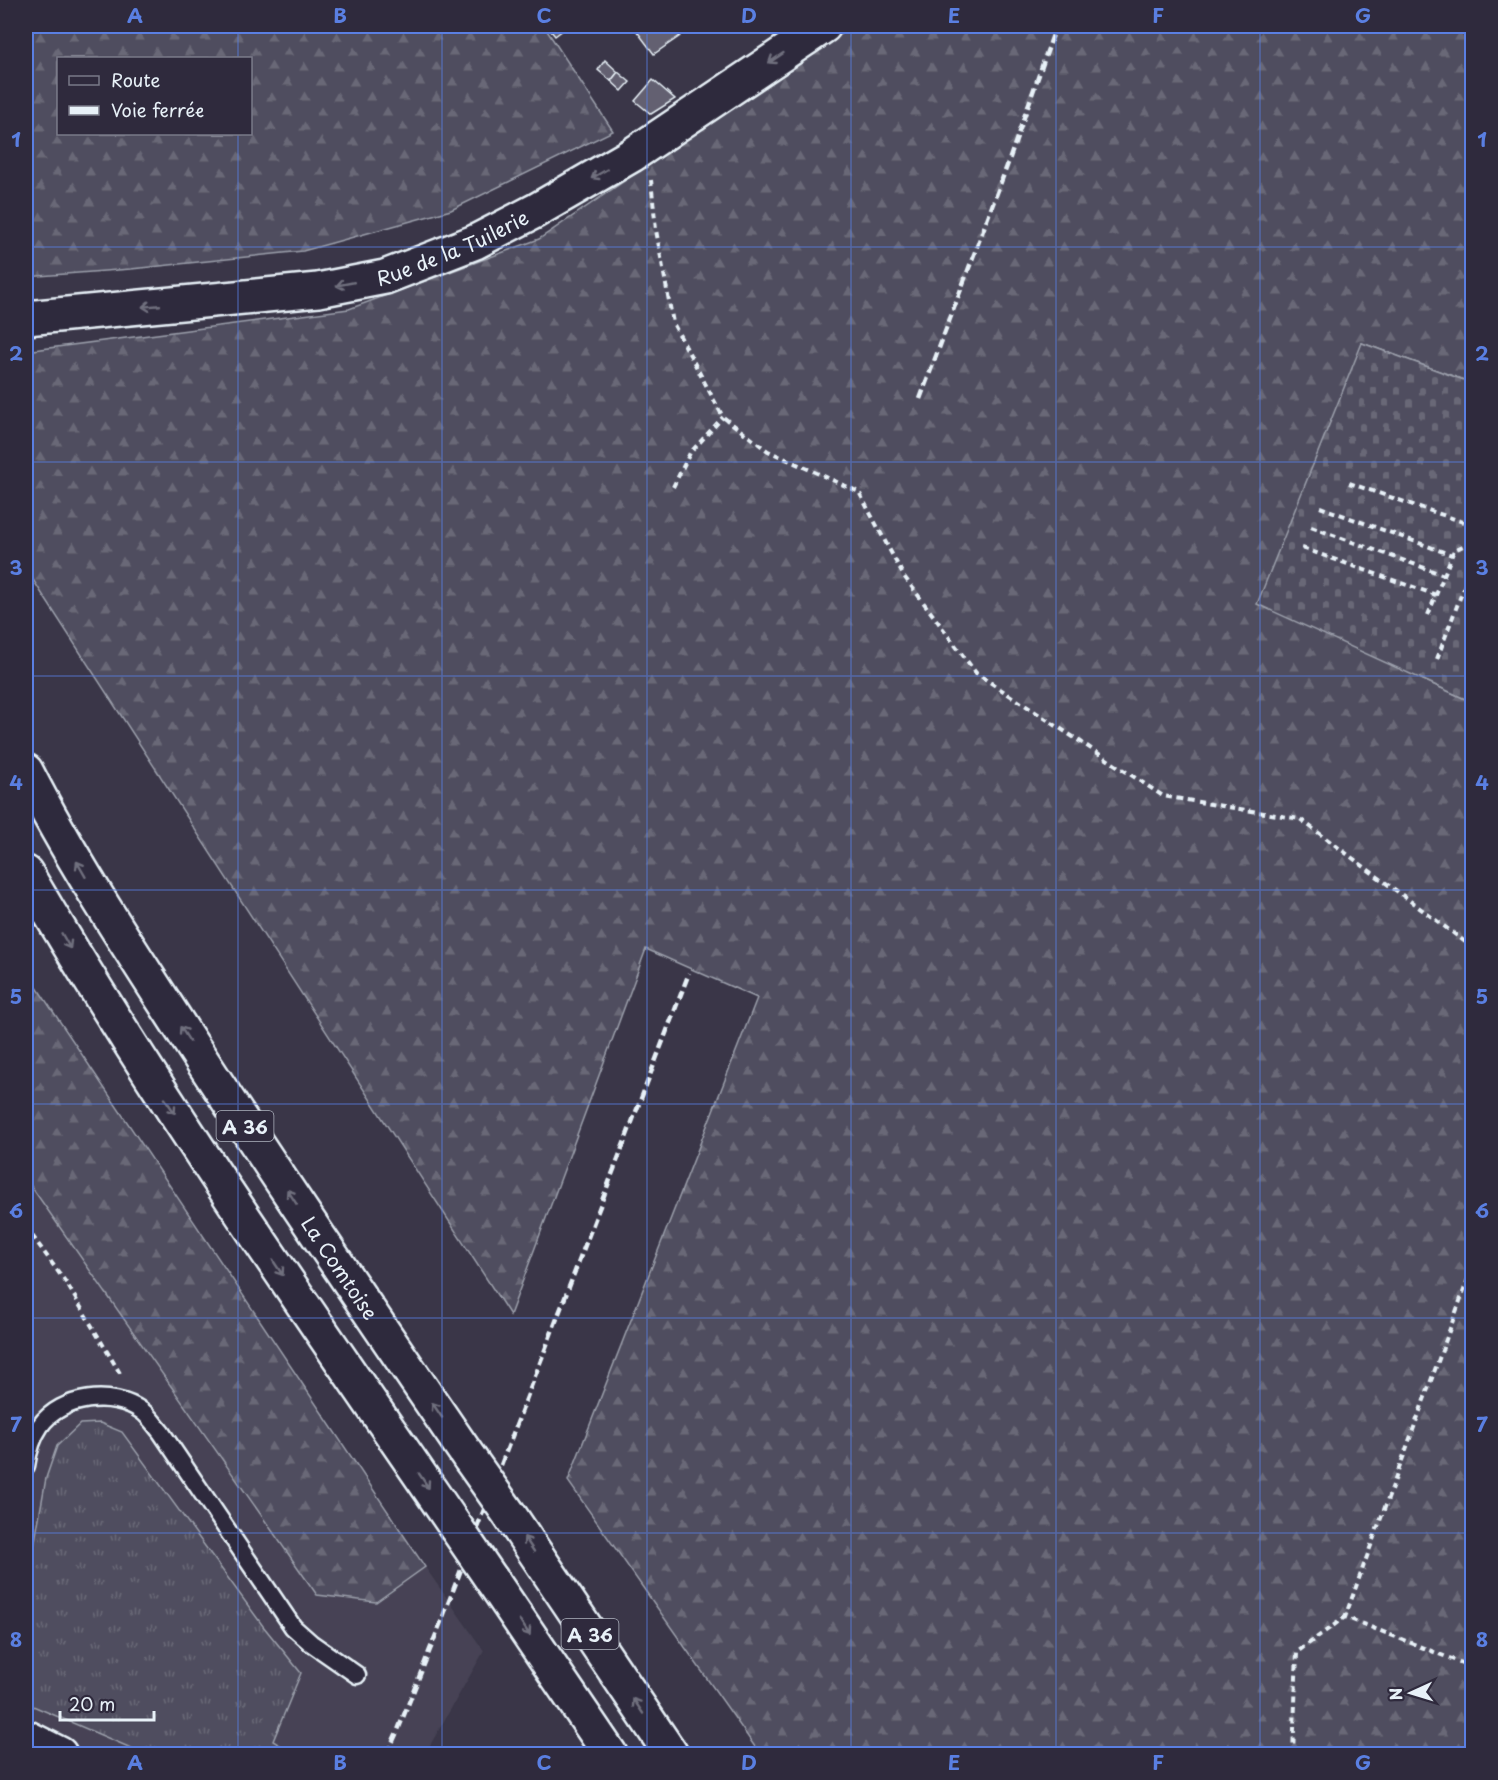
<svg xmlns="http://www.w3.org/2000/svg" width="1498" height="1780" viewBox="0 0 1498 1780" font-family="'Playpen Sans',sans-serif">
  <defs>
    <pattern id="grass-tufts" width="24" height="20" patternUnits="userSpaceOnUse" patternTransform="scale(1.5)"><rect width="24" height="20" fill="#504e5f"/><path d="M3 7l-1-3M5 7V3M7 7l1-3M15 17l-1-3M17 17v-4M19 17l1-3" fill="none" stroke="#696877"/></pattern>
    <pattern id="forest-firs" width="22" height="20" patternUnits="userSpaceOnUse" patternTransform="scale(1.5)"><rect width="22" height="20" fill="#504e5f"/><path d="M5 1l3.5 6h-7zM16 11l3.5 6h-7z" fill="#696877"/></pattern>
    <pattern id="cemetery-stones" width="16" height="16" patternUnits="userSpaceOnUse" patternTransform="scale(1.5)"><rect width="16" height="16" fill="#504e5f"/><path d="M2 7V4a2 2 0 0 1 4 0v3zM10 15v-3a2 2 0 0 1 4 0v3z" fill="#696877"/></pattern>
  </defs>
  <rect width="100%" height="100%" fill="#3a3648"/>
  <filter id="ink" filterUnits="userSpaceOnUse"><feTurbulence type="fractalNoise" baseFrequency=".0167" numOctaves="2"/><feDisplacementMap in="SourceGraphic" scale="12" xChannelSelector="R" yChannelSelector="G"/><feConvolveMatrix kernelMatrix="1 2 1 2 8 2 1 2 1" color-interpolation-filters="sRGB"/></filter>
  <g filter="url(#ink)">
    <path fill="#464354" d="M 26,1179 L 317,1595 L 376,1602 L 425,1567 L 484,1651 L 425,1754 L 26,1754 Z"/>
    <path fill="url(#grass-tufts)" stroke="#9ca0ac" stroke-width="1.5" d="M 100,1423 L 122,1432 L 263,1626 L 301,1673 L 273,1741 L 295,1754 L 145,1754 L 26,1703 L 26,1592 L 46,1478 L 57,1446 L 80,1424 Z"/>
    <g fill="url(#forest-firs)" stroke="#9ca0ac" stroke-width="1.5" fill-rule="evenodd">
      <path d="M 26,26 L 544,26 L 613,131 L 451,210 L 303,251 L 131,269 L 26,277 ZM 58,58 L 250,58 L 250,134 L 58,134 Z"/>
      <path d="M 852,26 L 1472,26 L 1472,383 L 1362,343 L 1421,679 L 1472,702 L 1472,1754 L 760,1754 L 568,1481 L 757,998 L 646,949 L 510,1315 L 26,569 L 26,351 L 349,309 L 539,239 Z"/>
      <path d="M 26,971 L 425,1567 L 376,1602 L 317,1595 L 26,1179 Z"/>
    </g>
    <path fill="url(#cemetery-stones)" stroke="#9ca0ac" stroke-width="1.5" d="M 1362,343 L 1472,383 L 1472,702 L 1257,604 Z"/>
    <g fill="#636171" stroke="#e8f1f8" stroke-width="1.5">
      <path d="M 547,26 L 565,26 L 567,27 L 555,36 Z"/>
      <path d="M 633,26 L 673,26 L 680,36 L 654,54 Z"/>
      <path d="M 605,60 L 618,72 L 611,81 L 598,70 Z"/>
      <path d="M 618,72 L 630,82 L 622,91 L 611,81 Z"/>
      <path d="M 653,80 L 675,99 L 651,114 L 635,101 Z"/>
    </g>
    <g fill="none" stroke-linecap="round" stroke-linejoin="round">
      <defs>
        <path id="lane" d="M 26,1466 C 28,1452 31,1439 40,1426 C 61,1396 113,1390 142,1411 C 149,1416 155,1425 161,1432 L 293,1627 L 311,1643 L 357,1675"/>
        <g id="street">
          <path id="s1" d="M 26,318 L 318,290 L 385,277 L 475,242 L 535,211 L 632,155 L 824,26"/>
        </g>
        <path id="secondary" d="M 26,1737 L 60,1754"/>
        <g id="highway">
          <path id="s2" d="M 26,771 C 73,863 130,949 186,1036 C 278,1178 374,1319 470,1459"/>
          <path d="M 26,873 C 158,1099 309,1313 457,1529"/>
          <path d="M 509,1514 L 671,1754"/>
          <path d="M 492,1580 L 610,1754"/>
        </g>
      </defs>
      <use href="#lane" stroke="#e8f1f8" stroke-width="21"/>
      <use href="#street" stroke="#e8f1f8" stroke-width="38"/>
      <use href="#secondary" stroke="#e8f1f8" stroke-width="38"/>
      <use href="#highway" stroke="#e8f1f8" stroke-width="38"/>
      <g stroke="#e8f1f8" stroke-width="4" stroke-dasharray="6 4.5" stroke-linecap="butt">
        <path d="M 651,180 L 656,230 L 673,323 L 723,417 L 768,451 L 859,492 L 903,575 L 976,673 L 1163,796 L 1300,819 L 1472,947"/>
        <path d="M 1349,483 L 1472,525"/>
        <path d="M 673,487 L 690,453 L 723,417"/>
        <path d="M 1320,507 L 1452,555"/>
        <path d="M 1311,527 L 1444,575"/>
        <path d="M 1472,542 L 1471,536 L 1472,528"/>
        <path d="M 1302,548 L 1436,595"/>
        <path d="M 1428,615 L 1454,550 L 1472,542"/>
        <path d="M 1437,659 L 1472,566"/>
        <path d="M 26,1227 L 67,1284 L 121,1375"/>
        <path d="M 1472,1268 L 1345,1617 L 1472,1667"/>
        <path d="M 1293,1754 L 1297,1652 L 1345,1617"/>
      </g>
      <use href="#lane" stroke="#2f2a3d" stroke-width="16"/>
      <use href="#street" stroke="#2f2a3d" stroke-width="33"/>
      <use href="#secondary" stroke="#2f2a3d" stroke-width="33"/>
      <use href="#highway" stroke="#2f2a3d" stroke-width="33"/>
      <g stroke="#e8f1f8" stroke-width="4.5" stroke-dasharray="9 4.5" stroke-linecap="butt">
        <path d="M 920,399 L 1007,166 L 1056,26"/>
        <path d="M 387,1754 L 398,1730 L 441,1622 L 689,973"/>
      </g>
      <defs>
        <g id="highway-bridge">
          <path d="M 470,1459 L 509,1514"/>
          <path d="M 457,1529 L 492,1580"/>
        </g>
      </defs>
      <use href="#highway-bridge" stroke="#e8f1f8" stroke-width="38" stroke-linecap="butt"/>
      <use href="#highway-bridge" stroke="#2f2a3d" stroke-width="33"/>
    </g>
    <defs><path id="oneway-shaft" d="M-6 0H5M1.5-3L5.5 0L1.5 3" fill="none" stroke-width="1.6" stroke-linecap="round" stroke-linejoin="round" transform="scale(1.5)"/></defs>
    <g stroke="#70707e">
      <use href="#oneway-shaft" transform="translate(776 58) rotate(146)"/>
      <use href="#oneway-shaft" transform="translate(599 174) rotate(150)"/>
      <use href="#oneway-shaft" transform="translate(345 284) rotate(169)"/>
      <use href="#oneway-shaft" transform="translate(151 306) rotate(175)"/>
      <use href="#oneway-shaft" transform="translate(81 869) rotate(-120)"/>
      <use href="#oneway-shaft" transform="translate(66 941) rotate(60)"/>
      <use href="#oneway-shaft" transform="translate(185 1034) rotate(-123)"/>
      <use href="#oneway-shaft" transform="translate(170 1106) rotate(56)"/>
      <use href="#oneway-shaft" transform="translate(292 1197) rotate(-123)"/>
      <use href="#oneway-shaft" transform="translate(278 1268) rotate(56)"/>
      <use href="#oneway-shaft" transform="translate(437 1410) rotate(-124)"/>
      <use href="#oneway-shaft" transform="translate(424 1481) rotate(56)"/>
      <use href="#oneway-shaft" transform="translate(529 1544) rotate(-124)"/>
      <use href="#oneway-shaft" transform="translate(525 1628) rotate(56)"/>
      <use href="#oneway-shaft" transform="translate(638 1706) rotate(-124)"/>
    </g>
  </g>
  <path fill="none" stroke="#5a7fe2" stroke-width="1.5" stroke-opacity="0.55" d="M 238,26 L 238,58M 442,26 L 442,1754M 647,26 L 647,1754M 851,26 L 851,1754M 1056,26 L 1056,1754M 1260,26 L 1260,1754M 238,134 L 238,1754M 26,247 L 1472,247M 26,462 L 1472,462M 26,676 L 1472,676M 26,890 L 1472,890M 26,1104 L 1472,1104M 26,1318 L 1472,1318M 26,1533 L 1472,1533"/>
  <g text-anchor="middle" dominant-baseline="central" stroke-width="5" stroke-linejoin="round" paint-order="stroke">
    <g fill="#2f2a3d" stroke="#b0b5c0" stroke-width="1.5">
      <rect x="216.5" y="1111" width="57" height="30" rx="4.5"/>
      <rect x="561.5" y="1619" width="57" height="30" rx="4.5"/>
    </g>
    <g font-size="18" font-weight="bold" fill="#e8f1f8">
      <text x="245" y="1126">A 36</text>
      <text x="590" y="1634">A 36</text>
    </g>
    <g font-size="20" fill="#e8f1f8" stroke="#2f2a3d">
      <text stroke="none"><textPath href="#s1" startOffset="435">Rue de la Tuilerie</textPath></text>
      <text stroke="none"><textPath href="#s2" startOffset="588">La Comtoise</textPath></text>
    </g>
  </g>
  <rect width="1498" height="1780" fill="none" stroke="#2f2a3d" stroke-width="66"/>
  <rect x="57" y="57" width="195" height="78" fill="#2f2a3d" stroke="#797a88" stroke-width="1.5"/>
  <rect x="69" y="76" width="30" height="9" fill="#2f2a3d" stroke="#797a88" stroke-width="1.5"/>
  <text x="111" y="87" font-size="18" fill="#e8f1f8">Route</text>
  <rect x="69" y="106" width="30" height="9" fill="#e8f1f8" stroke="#797a88" stroke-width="1.5"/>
  <text x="111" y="117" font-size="18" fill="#e8f1f8">Voie ferrée</text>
  <g transform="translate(1411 1693) rotate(266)" stroke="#2f2a3d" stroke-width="4.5" paint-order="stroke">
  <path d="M0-4.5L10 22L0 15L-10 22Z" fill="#e8f1f8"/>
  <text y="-9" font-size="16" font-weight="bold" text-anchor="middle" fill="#e8f1f8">N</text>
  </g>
  <path d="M60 1711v9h94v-9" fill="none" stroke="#e8f1f8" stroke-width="3"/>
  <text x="69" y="1711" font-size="18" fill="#e8f1f8" stroke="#2f2a3d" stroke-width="4.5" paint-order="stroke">20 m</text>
  <rect x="33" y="33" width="1432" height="1714" fill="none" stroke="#5a7fe2" stroke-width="2"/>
  <g font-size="20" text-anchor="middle" font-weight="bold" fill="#5a7fe2">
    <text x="135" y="23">A</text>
    <text x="340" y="23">B</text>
    <text x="544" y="23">C</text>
    <text x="749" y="23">D</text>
    <text x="954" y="23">E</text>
    <text x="1158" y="23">F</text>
    <text x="1363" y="23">G</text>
    <text x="16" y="147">1</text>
    <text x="1482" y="147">1</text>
    <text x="16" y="361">2</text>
    <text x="1482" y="361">2</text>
    <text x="16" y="575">3</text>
    <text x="1482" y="575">3</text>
    <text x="16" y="790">4</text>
    <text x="1482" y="790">4</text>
    <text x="16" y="1004">5</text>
    <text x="1482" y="1004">5</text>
    <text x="16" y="1218">6</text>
    <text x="1482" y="1218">6</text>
    <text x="16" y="1432">7</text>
    <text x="1482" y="1432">7</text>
    <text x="16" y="1647">8</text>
    <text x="1482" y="1647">8</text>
    <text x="135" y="1770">A</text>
    <text x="340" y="1770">B</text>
    <text x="544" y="1770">C</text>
    <text x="749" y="1770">D</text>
    <text x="954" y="1770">E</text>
    <text x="1158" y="1770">F</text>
    <text x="1363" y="1770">G</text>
  </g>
</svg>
